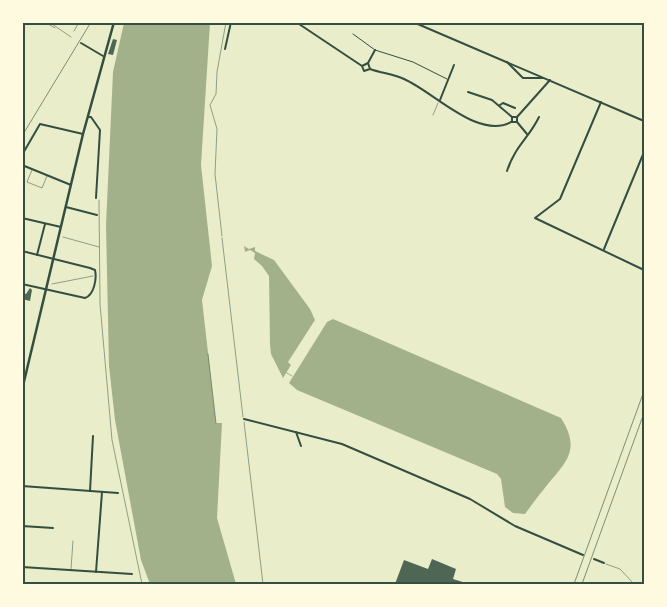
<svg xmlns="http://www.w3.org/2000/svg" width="667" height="607" viewBox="0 0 667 607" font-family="'Noto Sans',sans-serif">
  <rect width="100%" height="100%" fill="#e9edc9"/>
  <g fill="#a3b18a">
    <path d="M 124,23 L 210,23 L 201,165 L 212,266 L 202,300 L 216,423 L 222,423 L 217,518 L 236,584 L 150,584 L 141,560 L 115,420 L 109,366 L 106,225 L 113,72 Z"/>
    <path d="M 244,246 L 249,249 L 255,247 L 255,251 L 274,260 L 310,309 L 315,320 L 288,362 L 291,365 L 283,378 L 271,354 L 270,344 L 269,276 L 262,266 L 254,259 L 255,253 L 250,250 L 245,252 Z"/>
    <path d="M 333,319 L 561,418 C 582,451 565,463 544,489 C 537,497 531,506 525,514 L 513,513 L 505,507 L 501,479 L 497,474 L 297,390 L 289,383 L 327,322 Z"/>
  </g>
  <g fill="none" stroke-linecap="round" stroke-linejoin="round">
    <path stroke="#a3b18a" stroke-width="1" d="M 285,372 L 292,376"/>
  </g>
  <g fill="#4f6655">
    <path d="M 113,39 L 117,40 L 113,55 L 108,54 Z"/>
    <path d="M 30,288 L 32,290 L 30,301 L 22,299 L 22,293 L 26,294 Z"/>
    <path d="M 432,559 L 456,569 L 453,579 L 469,584 L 395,584 L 404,560 L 428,569 Z"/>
  </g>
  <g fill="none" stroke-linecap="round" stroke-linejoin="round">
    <g stroke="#344e41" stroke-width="0.5">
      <path d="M 99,200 L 100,304 L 112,440 L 142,584"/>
      <path d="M 222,236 L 215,174 L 217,129 L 210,105 L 216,94 L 217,72 L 226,22"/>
      <path d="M 63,237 L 99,247"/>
      <path d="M 52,284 L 93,276"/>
      <path d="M 208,354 L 216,423"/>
      <path d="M 244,422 L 263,584"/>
    </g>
    <g stroke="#344e41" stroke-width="0.5">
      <path d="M 45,22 L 55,28"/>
      <path d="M 49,22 L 71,37"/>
      <path d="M 74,31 L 79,22"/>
      <path d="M 433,115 L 438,103"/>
      <path d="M 32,170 L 27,182 L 42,188 L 47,176"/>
      <path d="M 222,238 L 243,417"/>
      <path d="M 606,564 L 620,569 L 634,584"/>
      <path d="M 71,569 L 73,541"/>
    </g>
    <path stroke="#344e41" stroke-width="1" d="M 353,34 L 375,50 L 413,62 L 447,79"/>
    <g stroke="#344e41" stroke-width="2">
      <path d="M 296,22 L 362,66 L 364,71 L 370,69 L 368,63 L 362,66"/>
      <path d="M 413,22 L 644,121"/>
      <path d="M 81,43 L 103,56"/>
      <path d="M 225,49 L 231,22"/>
      <path d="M 507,62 L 523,78 L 543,78"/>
      <path d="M 368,63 L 375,50"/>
      <path d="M 370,69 C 381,73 393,74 404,79 C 434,92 478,140 511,122"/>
      <path d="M 468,92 L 492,100 L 512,117"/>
      <path d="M 440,100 L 454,65"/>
      <path d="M 601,102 L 560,199 L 535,218 L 644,270"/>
      <path d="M 500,105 L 503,103 L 515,108"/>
      <path d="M 88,117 L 91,117 L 100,130 L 96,198"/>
      <path d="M 517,117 L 517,122 L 512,122 L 512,117 L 517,117 L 550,80"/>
      <path d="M 517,122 L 527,134"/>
      <path d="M 22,155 L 40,124 L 83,134"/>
      <path d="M 22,165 L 71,185"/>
      <path d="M 507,171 C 515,146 529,138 539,117"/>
      <path d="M 66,207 L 97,215"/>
      <path d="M 22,218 L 61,227"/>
      <path d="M 604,249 L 644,152"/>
      <path d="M 22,251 L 90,268 L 95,270 C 97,279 94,295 85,298 L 22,284"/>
      <path d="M 37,255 L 45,224"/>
      <path d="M 244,419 L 342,444 L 470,499 L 515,526 L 583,555"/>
      <path d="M 296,432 L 301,446"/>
      <path d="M 22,486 L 118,493"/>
      <path d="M 90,491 L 93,436"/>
      <path d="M 22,526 L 53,528"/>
      <path d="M 594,559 L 604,563"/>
      <path d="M 22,567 L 132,574"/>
      <path d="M 96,572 L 102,492"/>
    </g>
    <path stroke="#344e41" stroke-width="2.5" d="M 22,390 L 83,134 L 114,22"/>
    <g stroke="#7c8e77" stroke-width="1">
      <path d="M 22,136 L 91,22"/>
      <path d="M 574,584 L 644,391"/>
      <path d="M 582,584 L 644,413"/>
    </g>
  </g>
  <rect width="667" height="607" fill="none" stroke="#fefae0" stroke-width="48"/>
  <rect x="24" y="24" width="619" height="559" fill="none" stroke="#344e41" stroke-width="2"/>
</svg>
